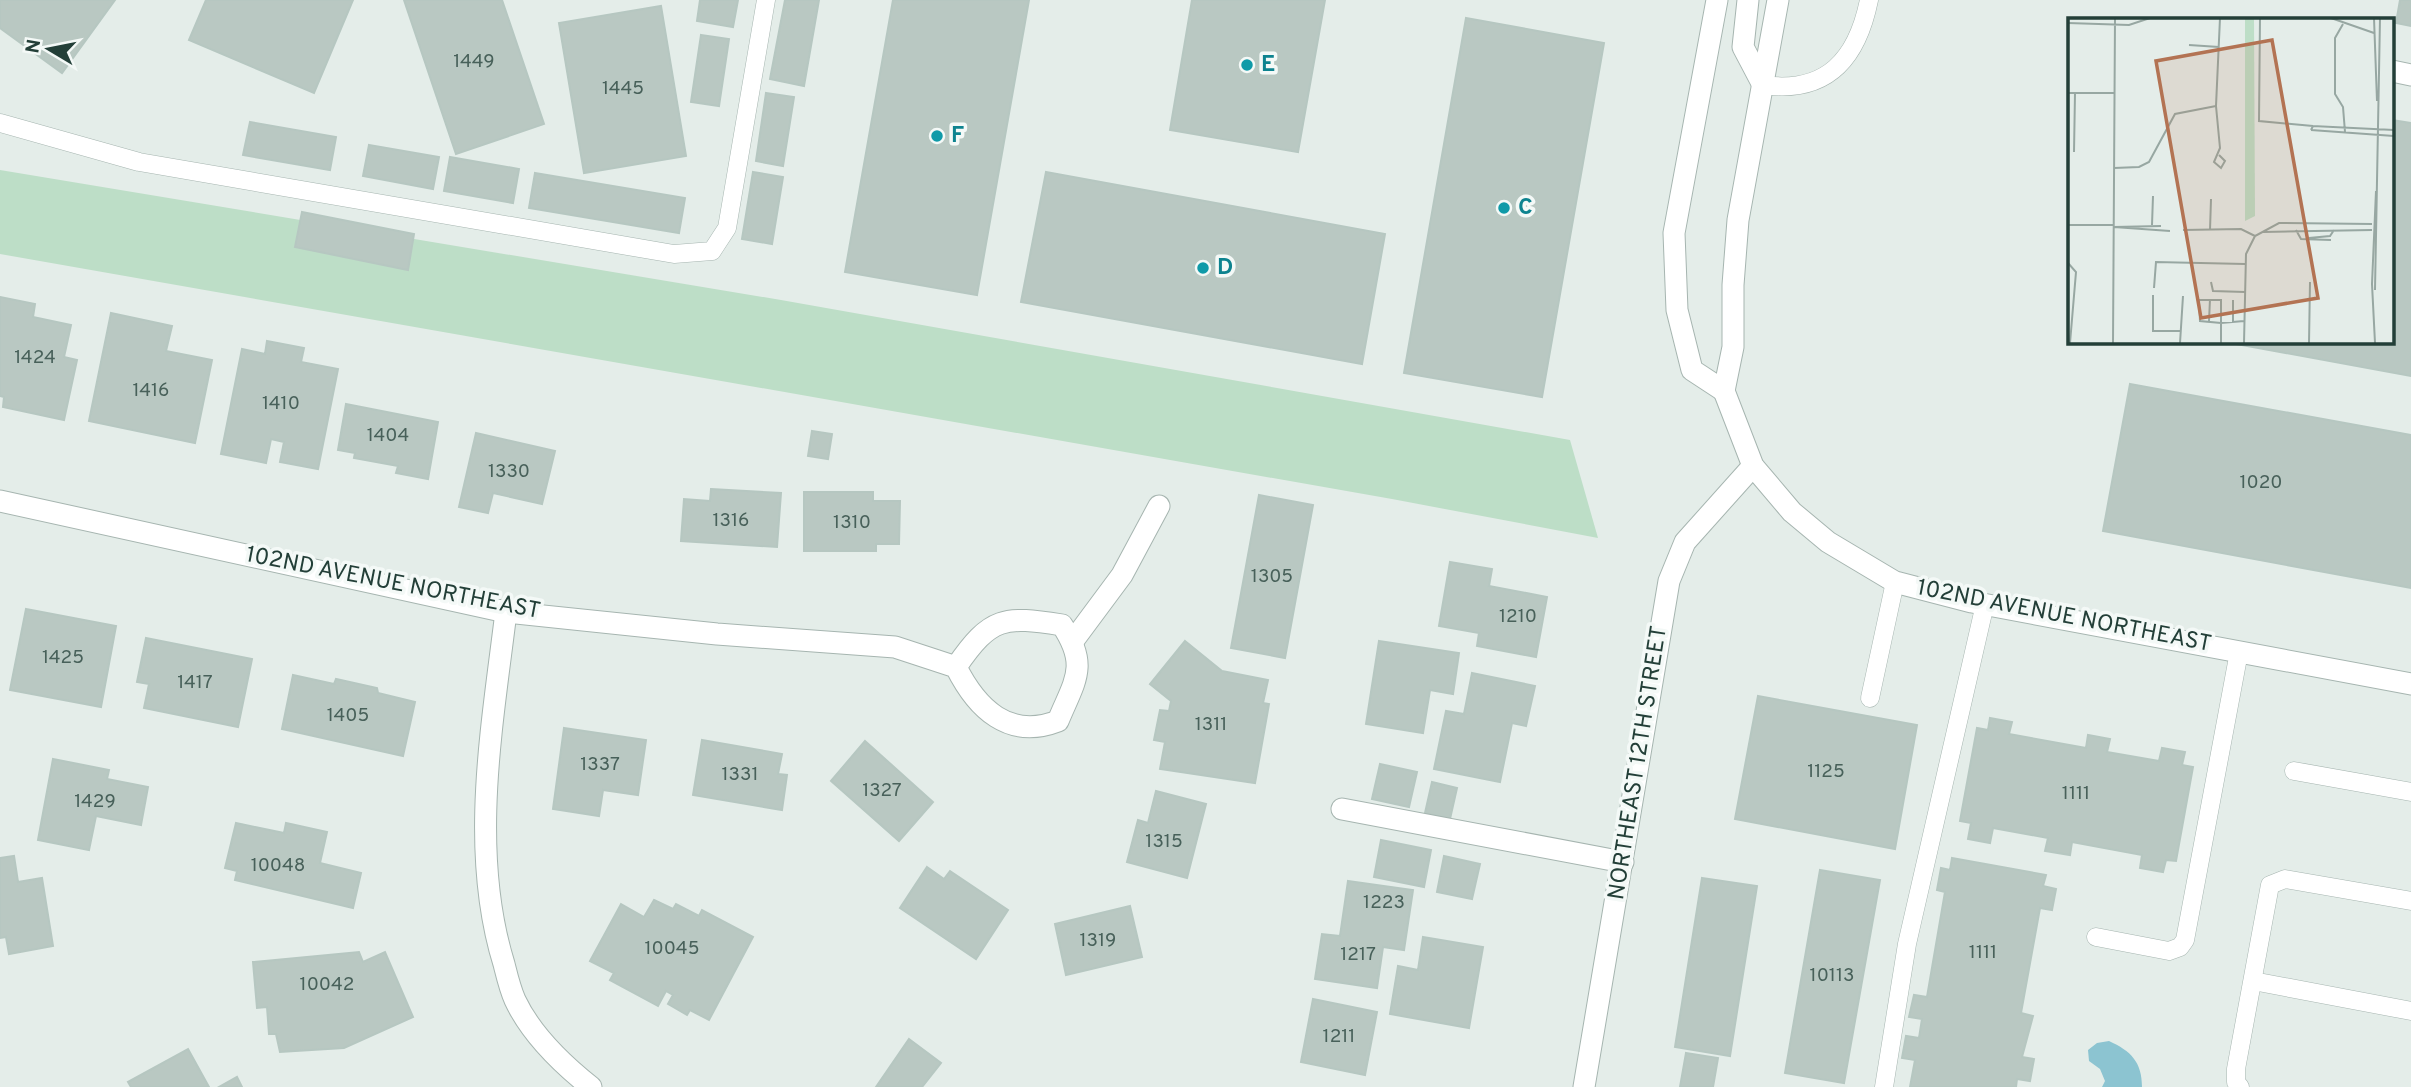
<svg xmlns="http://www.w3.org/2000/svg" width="2411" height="1087" viewBox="0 0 2411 1087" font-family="Overpass,sans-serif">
  <rect width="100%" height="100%" fill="#e4ede9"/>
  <path fill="#bddec7" d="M 0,170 L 781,300 L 1570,440 L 1598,538 L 1392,499 L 0,254 Z"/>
  <path fill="#8cc4d1" d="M 2109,1041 C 2131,1051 2142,1062 2142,1087 L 2102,1087 L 2105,1081 L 2100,1069 L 2089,1061 L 2088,1050 L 2097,1043 Z"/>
  <g fill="#b9c8c2" stroke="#b6c7c1" stroke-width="2">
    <path d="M 0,0 L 115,0 L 62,73 L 0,28 Z"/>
    <path d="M 206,0 L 353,0 L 314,93 L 189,40 Z"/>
    <path d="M 404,0 L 502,0 L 544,124 L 456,154 Z"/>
    <path d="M 700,0 L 738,0 L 733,27 L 697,21 Z"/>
    <path d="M 785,0 L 819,0 L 804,86 L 770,79 Z"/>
    <path d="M 893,0 L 1029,0 L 977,295 L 845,272 Z"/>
    <path d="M 1192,0 L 1325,0 L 1298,152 L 1170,130 Z"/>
    <path d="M 2400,0 L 2411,0 L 2411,26 L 2396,23 Z"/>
    <path d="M 661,6 L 686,156 L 584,173 L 559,23 Z"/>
    <path d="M 1466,18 L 1604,43 L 1542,397 L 1404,373 Z"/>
    <path d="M 701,35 L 729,39 L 719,106 L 691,102 Z"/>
    <path d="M 766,93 L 794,97 L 783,166 L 756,161 Z"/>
    <path d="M 2392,120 L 2411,123 L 2411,376 L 2220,341 L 2392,341 Z"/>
    <path d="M 250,122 L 336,137 L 330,170 L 243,155 Z"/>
    <path d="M 369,145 L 439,157 L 433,189 L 363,176 Z"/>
    <path d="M 450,157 L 519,169 L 513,203 L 444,191 Z"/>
    <path d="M 753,172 L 783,177 L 772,244 L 742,239 Z"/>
    <path d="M 1046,172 L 1385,234 L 1362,364 L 1021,302 Z"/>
    <path d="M 535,173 L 685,198 L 679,233 L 529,208 Z"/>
    <path d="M 302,212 L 414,234 L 408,270 L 295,247 Z"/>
    <path d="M 0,297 L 35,304 L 33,317 L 71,325 L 64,357 L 77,360 L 64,420 L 3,407 L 4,397 L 0,396 Z"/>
    <path d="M 111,313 L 172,326 L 166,351 L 212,360 L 195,443 L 89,421 Z"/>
    <path d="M 267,341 L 304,348 L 301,362 L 338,369 L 318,469 L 280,462 L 284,442 L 271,439 L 266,463 L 221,454 L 242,349 L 265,354 Z"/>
    <path d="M 2130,384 L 2411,435 L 2411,588 L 2103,531 Z"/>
    <path d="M 346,404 L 438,422 L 428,479 L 396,473 L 398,466 L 354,458 L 355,453 L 338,450 Z"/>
    <path d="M 812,431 L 832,434 L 828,459 L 808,456 Z"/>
    <path d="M 476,433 L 555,451 L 542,504 L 493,493 L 488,513 L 459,507 Z"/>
    <path d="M 711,489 L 781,493 L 777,547 L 681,541 L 684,499 L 710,501 Z"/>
    <path d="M 804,492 L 873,492 L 873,501 L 900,501 L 899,544 L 876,544 L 876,551 L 804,551 Z"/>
    <path d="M 1259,495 L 1313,505 L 1285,658 L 1231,648 Z"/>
    <path d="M 1450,562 L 1492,569 L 1489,586 L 1547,597 L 1536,657 L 1477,646 L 1479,633 L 1439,626 Z"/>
    <path d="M 26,609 L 116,626 L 101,707 L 10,690 Z"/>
    <path d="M 146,638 L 252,659 L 238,727 L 144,708 L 149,684 L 137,682 Z"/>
    <path d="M 1185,641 L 1222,671 L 1268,680 L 1263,703 L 1269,704 L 1255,783 L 1160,769 L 1165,742 L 1154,740 L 1160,710 L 1169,711 L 1171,701 L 1150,684 Z"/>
    <path d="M 1379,641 L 1459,653 L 1453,694 L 1430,690 L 1423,733 L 1366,724 Z"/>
    <path d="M 1472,673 L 1535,686 L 1526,726 L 1512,723 L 1500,782 L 1434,769 L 1446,711 L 1464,714 Z"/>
    <path d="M 293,675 L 334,684 L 336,679 L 377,688 L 378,693 L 415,702 L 403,756 L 282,729 Z"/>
    <path d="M 1758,696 L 1917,725 L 1895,849 L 1735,819 Z"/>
    <path d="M 1990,718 L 2012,722 L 2009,734 L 2086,748 L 2088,735 L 2110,739 L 2107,752 L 2159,761 L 2162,748 L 2185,752 L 2182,765 L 2193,767 L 2176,861 L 2166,860 L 2163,872 L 2140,868 L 2142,855 L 2072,842 L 2070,855 L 2045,851 L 2048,838 L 1993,828 L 1990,843 L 1968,839 L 1971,823 L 1960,821 L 1977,728 L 1988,730 Z"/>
    <path d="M 564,728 L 646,740 L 638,795 L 603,790 L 599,816 L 553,809 Z"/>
    <path d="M 702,740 L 782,754 L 778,774 L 787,775 L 782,810 L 693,795 Z"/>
    <path d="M 865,741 L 933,802 L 899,841 L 831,781 Z"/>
    <path d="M 53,759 L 109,770 L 107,779 L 148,787 L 141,825 L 96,816 L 89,850 L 38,840 Z"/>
    <path d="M 1380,764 L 1417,772 L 1409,807 L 1372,799 Z"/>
    <path d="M 1432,782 L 1457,788 L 1450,819 L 1425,813 Z"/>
    <path d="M 1156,791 L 1206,804 L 1187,878 L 1127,862 L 1138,820 L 1148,823 Z"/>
    <path d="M 236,823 L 284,833 L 286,823 L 327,832 L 320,863 L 361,873 L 353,908 L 235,880 L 237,871 L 225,868 Z"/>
    <path d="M 1381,840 L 1431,850 L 1424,887 L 1374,877 Z"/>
    <path d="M 14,856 L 18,882 L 42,878 L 53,946 L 9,954 L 6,937 L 0,938 L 0,858 Z"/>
    <path d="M 1444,856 L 1480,864 L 1472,899 L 1437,892 Z"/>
    <path d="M 1952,858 L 2046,875 L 2043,886 L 2056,889 L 2052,910 L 2040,908 L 2021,1013 L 2033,1016 L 2022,1057 L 2034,1059 L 2030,1081 L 2017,1079 L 2016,1087 L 1910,1087 L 1915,1060 L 1902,1058 L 1906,1036 L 1919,1038 L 1922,1019 L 1909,1017 L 1914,995 L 1927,997 L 1945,892 L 1937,890 L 1941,868 L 1950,870 Z"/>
    <path d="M 927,867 L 944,879 L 950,871 L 1008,910 L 976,959 L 900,908 Z"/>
    <path d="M 1820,870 L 1880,880 L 1844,1083 L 1785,1073 Z"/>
    <path d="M 1702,878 L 1757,886 L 1730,1056 L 1675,1047 Z"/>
    <path d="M 1348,881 L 1413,890 L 1404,950 L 1383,947 L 1377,988 L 1315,979 L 1322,934 L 1340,936 Z"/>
    <path d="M 654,900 L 673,909 L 676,904 L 699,916 L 702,910 L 753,937 L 709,1020 L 690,1010 L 687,1015 L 668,1004 L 673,995 L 666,991 L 658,1006 L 610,980 L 614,973 L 590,961 L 621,904 L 644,917 Z"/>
    <path d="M 1130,906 L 1142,957 L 1066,975 L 1055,924 Z"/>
    <path d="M 1423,937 L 1483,947 L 1469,1028 L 1390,1014 L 1398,966 L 1418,970 Z"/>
    <path d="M 359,952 L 363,962 L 385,952 L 413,1017 L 344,1048 L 280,1052 L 276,1034 L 269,1034 L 267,1007 L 257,1008 L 253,962 Z"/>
    <path d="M 1313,999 L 1377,1012 L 1365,1075 L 1301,1062 Z"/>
    <path d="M 909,1039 L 941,1063 L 922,1087 L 876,1087 Z"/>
    <path d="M 188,1049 L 209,1087 L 131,1087 L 128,1082 Z"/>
    <path d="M 1686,1053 L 1718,1058 L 1713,1087 L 1680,1087 Z"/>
    <path d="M 237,1077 L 242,1087 L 219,1087 Z"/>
  </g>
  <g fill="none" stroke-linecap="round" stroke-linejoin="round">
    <defs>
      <g id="service">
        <path d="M 1763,85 C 1827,94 1857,59 1869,0"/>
        <path d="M 0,123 L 139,162 L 674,254 L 712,251 L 727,228 L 766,0"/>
        <path d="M 1870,698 L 1895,582"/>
        <path d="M 2294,771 L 2411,792"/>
        <path d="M 2096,937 L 2169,951 L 2180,947 L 2185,940 L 2239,652"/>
        <path d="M 2253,981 L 2411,1011"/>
        <path d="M 1884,1087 L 1907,944 L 1985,604"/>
        <path d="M 2240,1087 L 2236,1082 L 2236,1069 L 2270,885 L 2285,879 L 2411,901"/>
      </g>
      <g id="minor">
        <path d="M 2392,71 L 2411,75"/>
        <path d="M 0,501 L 506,612 L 717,634 L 895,647 L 956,667 C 977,709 1009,740 1058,721 C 1075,680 1089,666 1062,625 C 1004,616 991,616 956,667"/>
        <path d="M 506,612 C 492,727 469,851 504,964 C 507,976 510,989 515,1000 C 531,1034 562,1064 591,1087"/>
        <path d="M 1073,641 L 1122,575 L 1159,506"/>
        <path d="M 1342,809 L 1623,862"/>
        <path d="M 1584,1087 L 1669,581 L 1685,542 L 1753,466"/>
      </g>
      <g id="tertiary">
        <path d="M 1717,0 L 1674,233 L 1677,310 L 1692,370 L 1724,391"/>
        <path d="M 1748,0 L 1743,47 L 1763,85"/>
        <path d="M 1724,391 L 1753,466 L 1792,512 L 1828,542 L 1895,582 L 1972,602 L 2411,684"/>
        <path d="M 1724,391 L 1733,347 L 1733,285 L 1738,220 L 1778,0"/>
      </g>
    </defs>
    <use href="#service" stroke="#a6b5b0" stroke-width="19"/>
    <use href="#minor" stroke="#a6b5b0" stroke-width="23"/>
    <use href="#tertiary" stroke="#a6b5b0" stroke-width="23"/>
    <use href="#service" stroke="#fff" stroke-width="18"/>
    <use href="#minor" stroke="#fff" stroke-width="21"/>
    <use href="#tertiary" stroke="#fff" stroke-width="21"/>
  </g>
  <g fill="#0f9aa8" stroke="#f4f9f7" stroke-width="2.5">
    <circle cx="1247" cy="65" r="7"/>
    <circle cx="937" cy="136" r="7"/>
    <circle cx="1504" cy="208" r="7"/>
    <circle cx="1203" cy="268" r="7"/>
  </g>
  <g text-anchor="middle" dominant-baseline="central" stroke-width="7" stroke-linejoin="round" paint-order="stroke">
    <g font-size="19" fill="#48615a">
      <text x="474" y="62">1449</text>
      <text x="623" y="89">1445</text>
      <text x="35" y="358">1424</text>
      <text x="151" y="391">1416</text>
      <text x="281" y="404">1410</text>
      <text x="388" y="436">1404</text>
      <text x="509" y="472">1330</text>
      <text x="2261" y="483">1020</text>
      <text x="731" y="521">1316</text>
      <text x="852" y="523">1310</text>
      <text x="1272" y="577">1305</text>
      <text x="1518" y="617">1210</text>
      <text x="63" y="658">1425</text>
      <text x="195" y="683">1417</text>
      <text x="348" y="716">1405</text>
      <text x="1211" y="725">1311</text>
      <text x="600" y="765">1337</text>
      <text x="1826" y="772">1125</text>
      <text x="740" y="775">1331</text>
      <text x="882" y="791">1327</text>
      <text x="2076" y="794">1111</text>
      <text x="95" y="802">1429</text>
      <text x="1164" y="842">1315</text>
      <text x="278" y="866">10048</text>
      <text x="1384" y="903">1223</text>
      <text x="1098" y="941">1319</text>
      <text x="672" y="949">10045</text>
      <text x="1983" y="953">1111</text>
      <text x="1358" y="955">1217</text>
      <text x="1832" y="976">10113</text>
      <text x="327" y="985">10042</text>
      <text x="1339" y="1037">1211</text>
    </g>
    <g font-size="23" font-weight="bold" fill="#0d838f" stroke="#f4f9f7" text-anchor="start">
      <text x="1261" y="65">E</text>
      <text x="951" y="136">F</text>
      <text x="1518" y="208">C</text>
      <text x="1217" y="268">D</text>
    </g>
    <g font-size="23" fill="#233f38" stroke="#f4f9f7">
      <text transform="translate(393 584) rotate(11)">102ND AVENUE NORTHEAST</text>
      <text transform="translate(2064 617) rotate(11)">102ND AVENUE NORTHEAST</text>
      <text transform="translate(1639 763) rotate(-81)">NORTHEAST 12TH STREET</text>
    </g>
  </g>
  <g transform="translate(2068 18)">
    <rect width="326" height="326" fill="#e4ede9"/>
    <path d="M 177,0 L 186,0 L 187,198 L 177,203 Z" fill="#bddec7"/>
    <path fill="none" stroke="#97a7a2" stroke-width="2" d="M 192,0 L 191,103 L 245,108M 263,0 L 306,15M 306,0 L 309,83M 0,5 L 61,7 L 82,0M 275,6 L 267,20 L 267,76 L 275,89 L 277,114M 121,27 L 151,29M 0,75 L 46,75M 243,112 L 245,108 L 326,112M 243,112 L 326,118M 6,134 L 7,75M 151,137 L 157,143 L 153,150 L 146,144 L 152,130 L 148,88 L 152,0M 46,150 L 71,149 L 81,144 L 107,96 L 148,88M 0,207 L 46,207M 84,207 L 85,178M 46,209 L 102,213M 46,209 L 93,208M 115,212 L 173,211 L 187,218M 142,212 L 143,181M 228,212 L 233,221 L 263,222M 195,214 L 304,212M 241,220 L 262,218 L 266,212M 0,245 L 8,254 L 2,325M 143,264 L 145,273 L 177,274M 86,270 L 88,244 L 177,246M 307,272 L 312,0M 85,277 L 85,313 L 113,313M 141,303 L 142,281M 165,305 L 165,282M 45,325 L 47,0M 112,325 L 115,278M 153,325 L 153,282 L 131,282 L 132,303 L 153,305 L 176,303M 176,325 L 178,236 L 187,218 L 211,205 L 304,206M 241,325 L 242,264M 307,325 L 304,266 L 308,173"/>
    <path fill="#b37353" fill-opacity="0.15" stroke="#b37353" stroke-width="3.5" d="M 204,22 L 250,280 L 133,300 L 88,43 Z"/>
    <rect width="326" height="326" fill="none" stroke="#233f38" stroke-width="3.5"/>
  </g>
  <g transform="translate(49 49) rotate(280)" stroke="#f4f9f7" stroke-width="5" paint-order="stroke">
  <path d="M0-5L12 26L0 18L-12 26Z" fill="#233f38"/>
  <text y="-10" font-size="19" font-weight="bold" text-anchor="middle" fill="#233f38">N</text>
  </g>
</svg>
